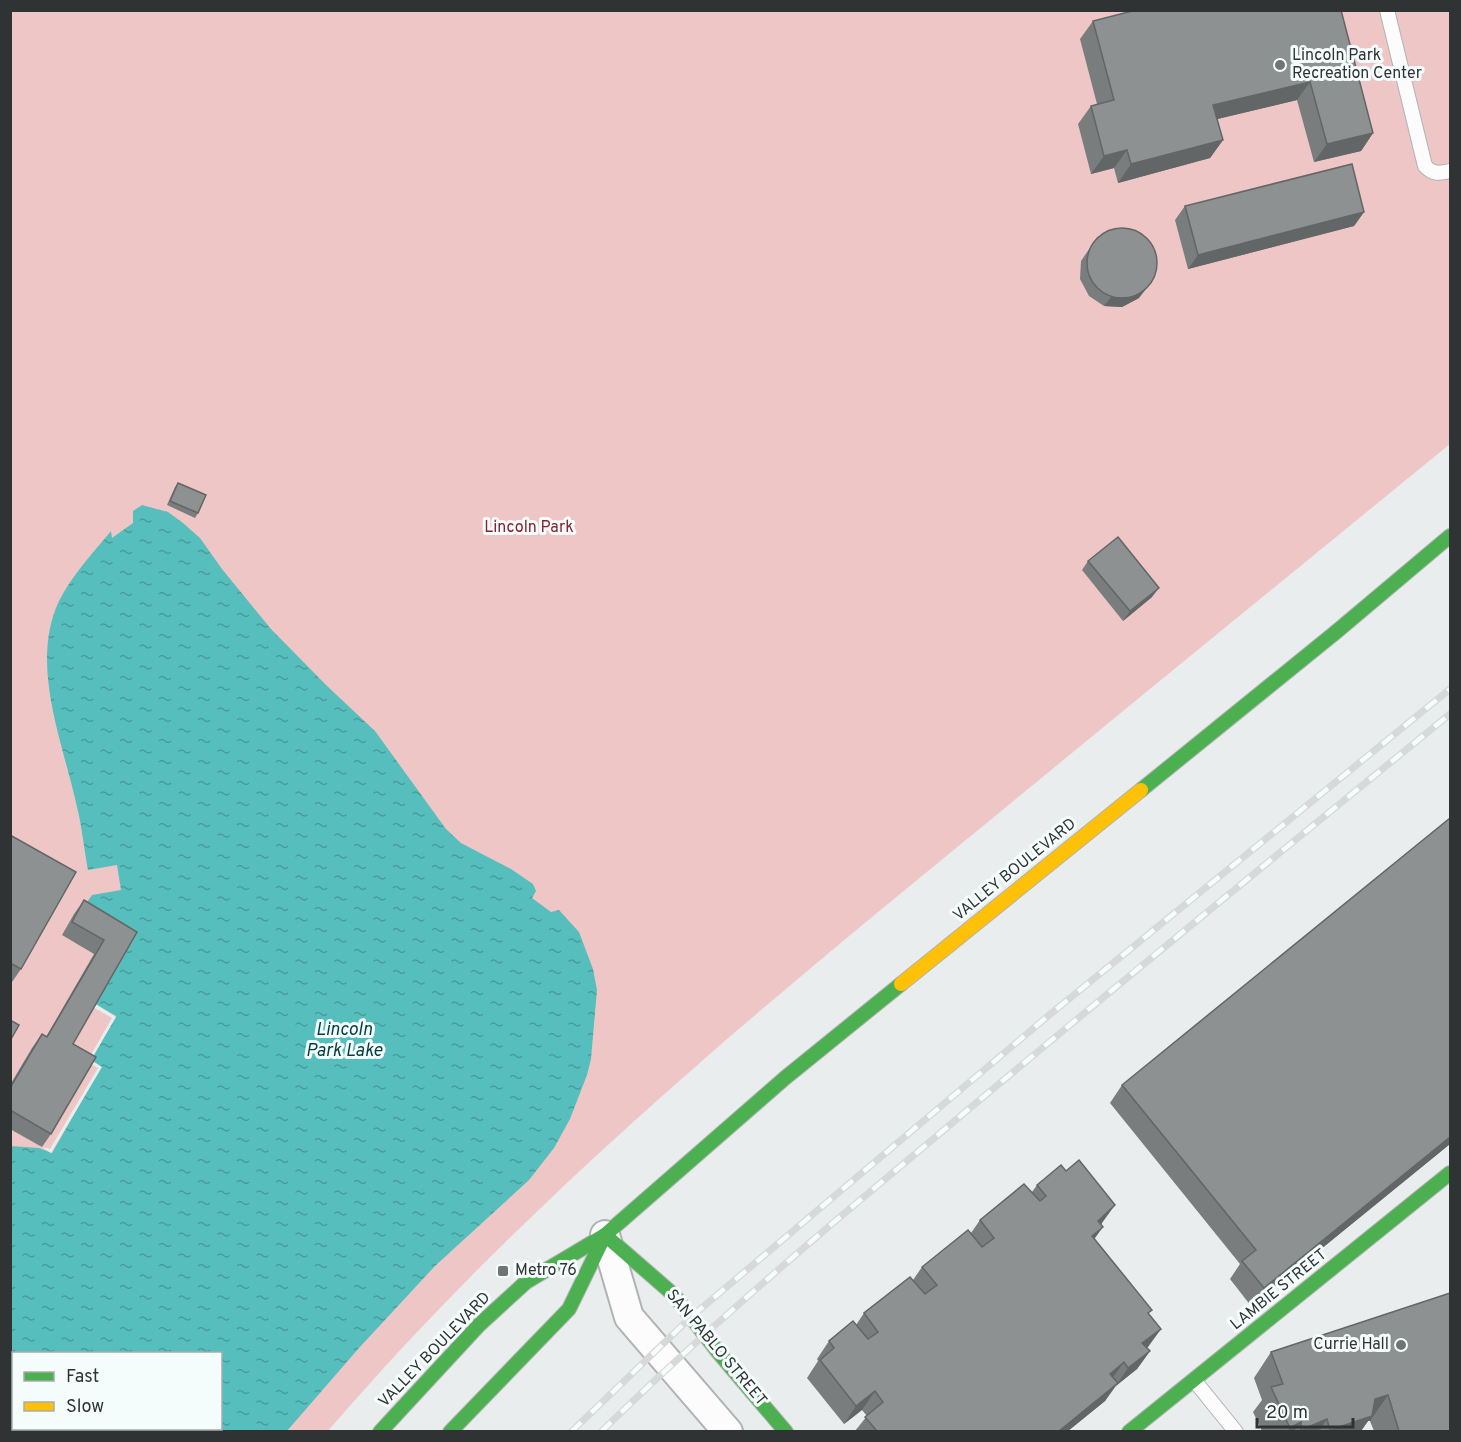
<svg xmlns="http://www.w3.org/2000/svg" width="1461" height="1442" viewBox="0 0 1461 1442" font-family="Overpass,sans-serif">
  <defs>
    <pattern id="water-ripples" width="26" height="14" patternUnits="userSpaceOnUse" patternTransform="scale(1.5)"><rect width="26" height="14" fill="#56bfbd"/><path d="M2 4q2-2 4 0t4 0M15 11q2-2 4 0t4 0" fill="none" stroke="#489c9a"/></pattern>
  </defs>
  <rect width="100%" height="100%" fill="#e9eded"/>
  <path fill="#efc6c6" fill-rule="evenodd" d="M 10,11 L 1450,11 L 1450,444 C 1287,577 1124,710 961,844 C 738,1026 516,1212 328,1431 L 11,1431 ZM 14,1354 L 220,1354 L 220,1428 L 14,1428 Z"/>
  <path fill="url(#water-ripples)" fill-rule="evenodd" d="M 142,505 L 168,512 L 183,523 L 200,538 L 222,569 L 271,629 L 326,685 L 375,731 L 446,829 L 461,843 L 511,869 L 533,884 L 536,891 L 532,898 L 551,912 L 559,910 L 579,932 L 593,969 L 597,990 L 591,1059 L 587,1075 L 570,1119 L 554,1148 L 529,1180 L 435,1266 L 359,1348 L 287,1431 L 11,1431 L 10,1146 L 39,1148 L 52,1153 L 101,1067 L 91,1060 L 116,1016 L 95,1004 L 128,945 L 79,914 L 92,895 L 121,890 L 117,865 L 88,870 C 84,849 82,827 77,807 C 63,742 29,665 59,601 C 72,575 93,553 111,531 L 112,538 L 133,523 L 133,511 ZM 14,1354 L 220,1354 L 220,1428 L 14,1428 Z"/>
  <path fill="#e9eded" d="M 94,1003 L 116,1017 L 91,1060 L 102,1067 L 51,1153 L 42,1147 L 50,1149 L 98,1068 L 89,1063 L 88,1060 L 112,1018 L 93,1007 Z"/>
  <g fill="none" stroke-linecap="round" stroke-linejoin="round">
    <defs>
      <g id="lane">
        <path d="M 1387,10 L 1425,166 C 1434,175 1439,173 1450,171"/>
        <path d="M 1194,1380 L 1236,1432"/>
      </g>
      <path id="street" d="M 605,1235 L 629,1317 L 728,1432"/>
      <g id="fast">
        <path d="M 1141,790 L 1336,632 L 1450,536"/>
        <path d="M 605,1235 L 674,1295 L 718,1352 L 786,1432"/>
        <path d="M 380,1432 L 479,1325 L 526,1282 L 605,1235 L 785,1078 L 901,984"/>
        <path d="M 450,1432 L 569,1309 L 605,1235"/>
        <path d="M 1129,1432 L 1450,1173"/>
      </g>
      <path id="slow" d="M 901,984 L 1141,790"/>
    </defs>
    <use href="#lane" stroke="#b0b3b3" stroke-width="16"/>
    <use href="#street" stroke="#b0b3b3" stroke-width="32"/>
    <use href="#fast" stroke="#b0b3b3" stroke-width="16"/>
    <use href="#slow" stroke="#b0b3b3" stroke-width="16"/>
    <use href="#lane" stroke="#fcfcfc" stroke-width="14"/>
    <use href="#street" stroke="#fcfcfc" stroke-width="28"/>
    <use href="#fast" stroke="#4caf50" stroke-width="14"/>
    <use href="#slow" stroke="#ffc107" stroke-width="14"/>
    <defs>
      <g id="rail">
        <path d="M 571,1432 L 691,1317 L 1048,1016 L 1450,689"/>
        <path d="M 601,1432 C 706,1329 819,1234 932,1140 C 1103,996 1277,855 1450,714"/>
      </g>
    </defs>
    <use href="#rail" stroke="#d7d8d8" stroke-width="7"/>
    <use href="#rail" stroke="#f4fdfc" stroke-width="4.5" stroke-dasharray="14" stroke-linecap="butt"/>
  </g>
  <g fill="#797d7d">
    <path d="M 1341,10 L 1373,133 L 1361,151 L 1314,162 L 1297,100 L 1217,119 L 1223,140 L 1210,158 L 1118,183 L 1114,168 L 1091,174 L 1078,124 L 1091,106 L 1097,104 L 1080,39 L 1093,21 Z"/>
    <path d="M 1185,206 L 1364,212 L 1354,226 L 1188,269 L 1175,220 Z"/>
    <path d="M 1098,236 L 1139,298 L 1122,307 L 1104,306 L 1089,296 L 1080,279 L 1081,261 Z"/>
    <path d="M 178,483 L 198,513 L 195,518 L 167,505 L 175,487 Z"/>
    <path d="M 1088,561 L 1152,597 L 1123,621 L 1082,570 Z"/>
    <path d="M 1450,818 L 1450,1144 L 1251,1306 L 1230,1279 L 1240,1264 L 1110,1103 L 1122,1085 Z"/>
    <path d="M 10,835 L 21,969 L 10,985 Z"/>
    <path d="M 84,900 L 137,932 L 73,1044 L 51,1134 L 42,1147 L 10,1129 L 10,1085 L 32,1048 L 42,1034 L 46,1037 L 94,954 L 62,935 L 74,914 Z"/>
    <path d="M 1037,1185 L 1102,1223 L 1094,1239 L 1149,1314 L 1161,1329 L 1146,1348 L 1150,1351 L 1137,1369 L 1115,1386 L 1105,1401 L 1068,1431 L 855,1431 L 867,1416 L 862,1410 L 844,1424 L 807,1378 L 818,1361 L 817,1359 L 829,1341 L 856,1325 L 864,1313 L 913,1280 L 922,1267 L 971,1233 L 980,1220 L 1032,1192 Z"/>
    <path d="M 1450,1293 L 1450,1431 L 1374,1431 L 1370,1421 L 1368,1421 L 1361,1431 L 1262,1431 L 1253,1412 L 1262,1400 L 1254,1378 L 1271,1352 Z"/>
  </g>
  <g fill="#636666">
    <path d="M 1310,82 L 1297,100 L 1201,123 L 1213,105 Z"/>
    <path d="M 1373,133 L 1361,151 L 1314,162 L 1327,144 Z"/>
    <path d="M 1223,140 L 1210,158 L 1118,183 L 1131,164 Z"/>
    <path d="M 1127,150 L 1114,168 L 1091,174 L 1104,156 Z"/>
    <path d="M 1364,212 L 1354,226 L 1188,269 L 1198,255 Z"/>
    <path d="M 1146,289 L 1139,298 L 1122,307 L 1104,306 L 1111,297 Z"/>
    <path d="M 1159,588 L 1152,597 L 1123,621 L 1130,611 Z"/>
    <path d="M 1450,1137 L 1450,1144 L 1251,1306 L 1264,1288 Z"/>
    <path d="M 1115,1205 L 1102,1223 L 1085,1239 L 1098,1221 Z"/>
    <path d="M 1103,1227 L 1090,1245 L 1092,1236 Z"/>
    <path d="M 1161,1329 L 1148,1347 L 1129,1361 L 1142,1343 Z"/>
    <path d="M 1150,1351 L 1137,1369 L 1116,1386 L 1128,1368 Z"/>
    <path d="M 1124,1362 L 1111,1380 L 1110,1374 Z"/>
    <path d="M 1118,1383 L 1105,1401 L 1068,1431 L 1059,1431 Z"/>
    <path d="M 875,1391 L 862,1410 L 844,1424 L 856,1406 Z"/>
    <path d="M 1388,1395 L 1370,1421 L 1368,1421 L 1361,1431 L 1329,1431 L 1375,1399 Z"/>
    <path d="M 1327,1419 L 1319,1431 L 1300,1431 L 1301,1430 Z"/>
    <path d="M 1301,1422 L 1294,1431 L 1287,1431 L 1290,1428 Z"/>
  </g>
  <g fill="#8d9191" stroke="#636666" stroke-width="1.5">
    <path d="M 1136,10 L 1341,10 L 1373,133 L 1327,144 L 1310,82 L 1213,105 L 1223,140 L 1131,164 L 1127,150 L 1104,156 L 1091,106 L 1114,100 L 1093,21 Z"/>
    <path d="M 1352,164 L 1364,212 L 1198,255 L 1185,206 Z"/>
    <circle cx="1122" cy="263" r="35"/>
    <path d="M 178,483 L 206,495 L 198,513 L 170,501 Z"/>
    <path d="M 1118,537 L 1159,588 L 1130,611 L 1088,561 Z"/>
    <path d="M 1450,818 L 1450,1137 L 1264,1288 L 1242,1261 L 1256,1250 L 1122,1085 Z"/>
    <path d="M 10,835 L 76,872 L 21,969 L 10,963 Z"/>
    <path d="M 84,900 L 137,932 L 73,1044 L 96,1057 L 51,1134 L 10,1110 L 10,1088 L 42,1034 L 47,1037 L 104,940 L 72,922 Z"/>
    <path d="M 10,1020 L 19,1025 L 10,1041 Z"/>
    <path d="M 1079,1160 L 1115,1205 L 1098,1221 L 1103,1227 L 1092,1236 L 1152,1310 L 1148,1313 L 1161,1329 L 1142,1343 L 1150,1351 L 1128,1368 L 1124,1362 L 1110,1374 L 1118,1383 L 1059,1431 L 877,1431 L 865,1417 L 883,1402 L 875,1391 L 856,1406 L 820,1360 L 834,1348 L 829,1341 L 853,1321 L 868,1339 L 878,1332 L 864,1313 L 910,1277 L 925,1294 L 937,1285 L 922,1267 L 968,1230 L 982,1247 L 994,1238 L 980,1220 L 1024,1184 L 1040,1201 L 1046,1196 L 1037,1185 L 1061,1165 L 1066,1171 Z"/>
    <path d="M 1450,1293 L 1450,1431 L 1399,1431 L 1388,1395 L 1375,1399 L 1372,1416 L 1330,1430 L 1327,1419 L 1301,1430 L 1301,1422 L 1290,1428 L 1271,1387 L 1283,1384 L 1271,1352 Z"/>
  </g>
  <g fill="#717474" stroke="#f4fdfc" stroke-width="2">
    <circle cx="1280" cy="65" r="6"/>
    <rect x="497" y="1265" width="12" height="12" rx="3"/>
    <circle cx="1401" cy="1345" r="6"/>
  </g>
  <g text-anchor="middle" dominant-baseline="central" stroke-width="6" stroke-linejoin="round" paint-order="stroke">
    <g font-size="16" fill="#303333" stroke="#f4fdfc" text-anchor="start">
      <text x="1292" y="56">Lincoln Park<tspan x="1292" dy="18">Recreation Center</tspan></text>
      <text x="515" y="1271">Metro 76</text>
      <text x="1389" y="1345" text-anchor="end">Currie Hall</text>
    </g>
    <g font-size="16" fill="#8a1f2d" stroke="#f4fdfc">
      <text x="529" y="528">Lincoln Park</text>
    </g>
    <g font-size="16" fill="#303333" stroke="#f4fdfc">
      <text transform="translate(1015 870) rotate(-39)">VALLEY BOULEVARD</text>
      <text transform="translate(1279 1290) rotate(-39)">LAMBIE STREET</text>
      <text transform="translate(716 1348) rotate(50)">SAN PABLO STREET</text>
      <text transform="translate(435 1350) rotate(-46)">VALLEY BOULEVARD</text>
    </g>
    <g font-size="18" font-style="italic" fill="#003e3d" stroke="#f4fdfc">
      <text x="344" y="1030">Lincoln<tspan x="344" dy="21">Park Lake</tspan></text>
    </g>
  </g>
  <rect width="1461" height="1442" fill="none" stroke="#303333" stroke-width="24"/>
  <rect x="12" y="1352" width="210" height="78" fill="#f4fdfc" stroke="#a6acac" stroke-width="1.5"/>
  <rect x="24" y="1372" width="30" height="9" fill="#4caf50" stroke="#a6acac" stroke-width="1.5"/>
  <text x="66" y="1382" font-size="18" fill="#303333">Fast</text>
  <rect x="24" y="1402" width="30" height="9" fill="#ffc107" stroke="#a6acac" stroke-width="1.5"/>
  <text x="66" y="1412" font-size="18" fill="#303333">Slow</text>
  <path d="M1257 1418v9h96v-9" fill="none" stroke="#303333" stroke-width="3"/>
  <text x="1266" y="1418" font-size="18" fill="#303333" stroke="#f4fdfc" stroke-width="4.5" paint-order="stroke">20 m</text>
</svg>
